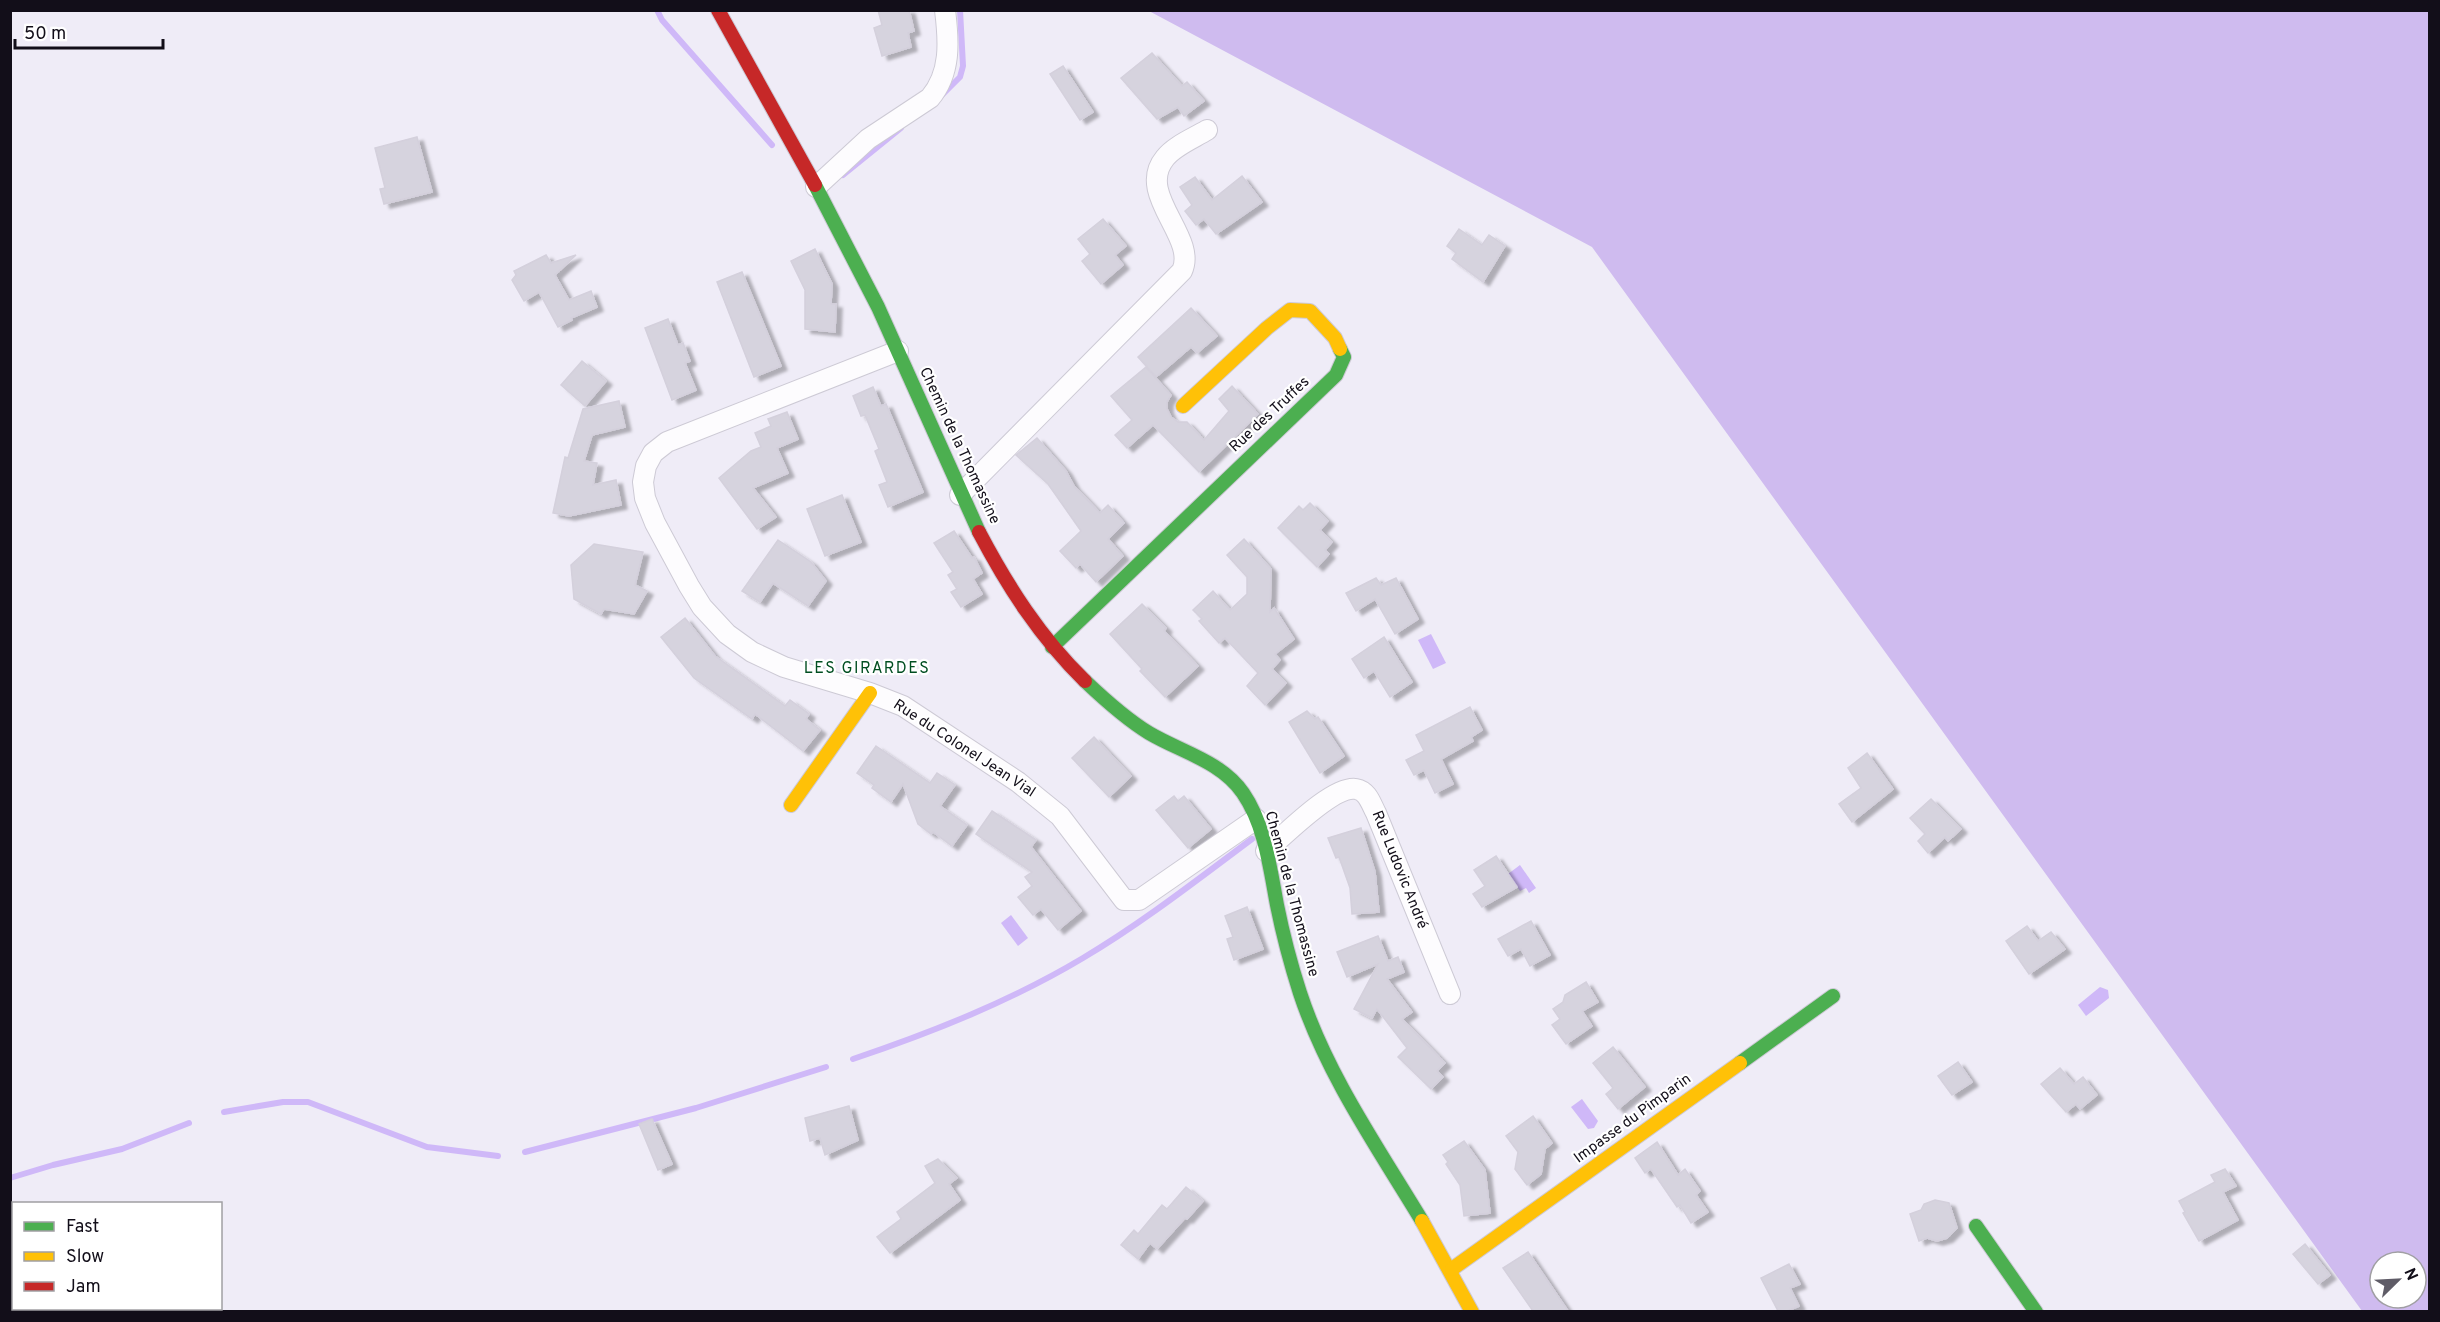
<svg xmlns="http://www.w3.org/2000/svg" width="2440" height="1322" viewBox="0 0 2440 1322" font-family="Overpass,sans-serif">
  <defs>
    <filter id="shadow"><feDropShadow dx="6" dy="4" stdDeviation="1.5" flood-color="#0004"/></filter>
  </defs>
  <rect width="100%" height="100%" fill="#efecf7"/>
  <path fill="#cfbbef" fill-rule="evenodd" d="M 1149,11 L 2429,11 L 2429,1311 L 2362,1311 L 1592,247 ZM 2380,1262 L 2416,1262 L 2416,1298 L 2380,1298 Z"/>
  <g fill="#cfb8f8">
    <path d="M 1431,634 L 1446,663 L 1433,669 L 1418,640 Z"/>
    <path d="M 1520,865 L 1536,888 L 1529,893 L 1526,888 L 1520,891 L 1508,874 Z"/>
    <path d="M 1011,915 L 1028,938 L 1018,946 L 1001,923 Z"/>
    <path d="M 2100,987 L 2108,990 L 2109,998 L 2086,1016 L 2078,1005 Z"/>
    <path d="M 1582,1099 L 1598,1121 L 1594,1128 L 1588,1129 L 1571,1107 Z"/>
  </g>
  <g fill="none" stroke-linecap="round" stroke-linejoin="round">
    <g stroke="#cfb8f8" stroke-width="6">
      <path d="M 657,10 L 662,20 L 772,145"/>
      <path d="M 940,97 L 960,77 L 963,66 L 960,10"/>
      <path d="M 843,175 L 901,128"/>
      <path d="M 853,1059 C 933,1032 1011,1001 1083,958 C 1142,923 1197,880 1252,839"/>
      <path d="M 224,1112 L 283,1102 L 308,1102 L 427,1147 L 498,1156"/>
      <path d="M 525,1152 L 696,1108 L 826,1067"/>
      <path d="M 10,1178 L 53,1165 L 122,1149 L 189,1123"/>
    </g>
  </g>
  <g fill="#d6d3de" stroke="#d4d0dc" stroke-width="1.5" filter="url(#shadow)">
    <path d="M 878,10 L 909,10 L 914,31 L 908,33 L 911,47 L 882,56 L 874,28 L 882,25 Z"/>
    <path d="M 1152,53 L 1182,86 L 1187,82 L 1204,101 L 1184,116 L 1178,107 L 1157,119 L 1121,78 Z"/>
    <path d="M 1063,66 L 1093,112 L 1080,120 L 1050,74 Z"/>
    <path d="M 417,137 L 432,192 L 384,204 L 380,189 L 385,188 L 375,148 Z"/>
    <path d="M 1242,176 L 1262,202 L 1216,234 L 1204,219 L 1196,225 L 1185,211 L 1192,205 L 1180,187 L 1195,177 L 1212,200 Z"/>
    <path d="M 1103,219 L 1126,246 L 1115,255 L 1123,265 L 1101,284 L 1082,261 L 1090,254 L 1078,239 Z"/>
    <path d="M 1459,229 L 1482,245 L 1489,235 L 1505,246 L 1483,282 L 1452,259 L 1456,253 L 1447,246 Z"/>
    <path d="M 815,249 L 832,284 L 831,304 L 836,304 L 835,332 L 805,329 L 805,290 L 791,261 Z"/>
    <path d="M 546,255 L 551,263 L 576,255 L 555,275 L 569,300 L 591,291 L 597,307 L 571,318 L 572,320 L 558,327 L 539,292 L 524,301 L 512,280 L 516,275 L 514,271 Z"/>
    <path d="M 742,272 L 781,366 L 754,377 L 717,282 Z"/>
    <path d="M 1191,308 L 1217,336 L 1197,353 L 1191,347 L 1156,377 L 1138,357 Z"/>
    <path d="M 668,319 L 678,345 L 683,343 L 690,361 L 685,363 L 696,390 L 672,400 L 645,328 Z"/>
    <path d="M 582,361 L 606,381 L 585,406 L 561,385 Z"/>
    <path d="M 1146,367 L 1171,395 L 1167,402 L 1167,409 L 1171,417 L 1178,422 L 1187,422 L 1204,440 L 1229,411 L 1219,399 L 1232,386 L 1258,414 L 1199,472 L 1153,425 L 1127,448 L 1115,435 L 1132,420 L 1111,396 Z"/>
    <path d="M 873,387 L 881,406 L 886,404 L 923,492 L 888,507 L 879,485 L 887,482 L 875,451 L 879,449 L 865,415 L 861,416 L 853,396 Z"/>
    <path d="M 619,401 L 625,427 L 592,435 L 584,461 L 597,463 L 593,485 L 616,480 L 621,505 L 569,516 L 553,513 L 565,457 L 568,458 L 583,409 Z"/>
    <path d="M 787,412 L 798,439 L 777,448 L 788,473 L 753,488 L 776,517 L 757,529 L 719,478 L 751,451 L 761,447 L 755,433 L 771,426 L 768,419 Z"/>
    <path d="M 1037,438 L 1066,471 L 1074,486 L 1100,513 L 1108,505 L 1124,523 L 1108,539 L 1123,556 L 1096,582 L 1080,564 L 1076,568 L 1060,551 L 1081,531 L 1048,484 L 1016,455 Z"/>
    <path d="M 842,495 L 861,542 L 825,556 L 807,509 Z"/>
    <path d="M 1310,503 L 1328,521 L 1320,530 L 1332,542 L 1325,550 L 1329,554 L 1317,567 L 1278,528 L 1299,506 L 1303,510 Z"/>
    <path d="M 954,531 L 972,558 L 974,557 L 982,573 L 973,579 L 982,594 L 961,607 L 951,592 L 957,589 L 948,575 L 953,572 L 934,543 Z"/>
    <path d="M 1244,539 L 1271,569 L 1270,612 L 1274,608 L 1294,639 L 1275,654 L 1280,660 L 1272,669 L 1286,683 L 1265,705 L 1247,686 L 1258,673 L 1225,638 L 1219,643 L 1199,621 L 1202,619 L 1193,610 L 1213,591 L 1230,610 L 1247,594 L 1247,577 L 1227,555 Z"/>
    <path d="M 778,540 L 811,562 L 826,581 L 808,606 L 773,583 L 760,602 L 742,591 Z"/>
    <path d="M 594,544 L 643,552 L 635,585 L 647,591 L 634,614 L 604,609 L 601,614 L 574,599 L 571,565 Z"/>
    <path d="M 1376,578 L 1381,585 L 1396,578 L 1418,619 L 1395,634 L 1375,599 L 1356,611 L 1346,593 Z"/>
    <path d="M 1142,604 L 1166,628 L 1164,631 L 1198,666 L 1165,697 L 1140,671 L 1142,669 L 1110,634 Z"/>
    <path d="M 685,618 L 715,656 L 785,706 L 790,700 L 809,714 L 806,719 L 820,730 L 803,751 L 755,714 L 752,719 L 694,678 L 661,637 Z"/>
    <path d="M 1384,637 L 1412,682 L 1390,697 L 1374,671 L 1364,678 L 1352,659 Z"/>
    <path d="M 1470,707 L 1482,730 L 1471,737 L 1473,741 L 1441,759 L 1453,784 L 1435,793 L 1424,770 L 1414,775 L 1406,760 L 1424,751 L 1416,735 Z"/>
    <path d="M 1307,711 L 1315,719 L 1318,717 L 1344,756 L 1320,773 L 1289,722 Z"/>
    <path d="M 1094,737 L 1131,776 L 1109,797 L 1072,758 Z"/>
    <path d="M 876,746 L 930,783 L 937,773 L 955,785 L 940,806 L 967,825 L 952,846 L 933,832 L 931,834 L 918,824 L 903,784 L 891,802 L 872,788 L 874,785 L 857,773 Z"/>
    <path d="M 1867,753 L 1893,789 L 1852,822 L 1839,804 L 1861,788 L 1848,768 Z"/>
    <path d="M 1174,796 L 1178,801 L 1184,796 L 1211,829 L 1188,848 L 1156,810 Z"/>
    <path d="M 1931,799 L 1961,829 L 1948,841 L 1945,837 L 1928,853 L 1918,841 L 1925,834 L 1910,818 Z"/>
    <path d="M 992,811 L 1036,840 L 1031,847 L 1081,911 L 1058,930 L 1041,909 L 1033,915 L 1018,897 L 1032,886 L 1025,877 L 1032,872 L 976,834 Z"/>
    <path d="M 1361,828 L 1375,872 L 1379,912 L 1352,914 L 1350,888 L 1339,857 L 1336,858 L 1328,838 Z"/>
    <path d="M 1496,856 L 1517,887 L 1482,907 L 1473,894 L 1485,886 L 1474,870 Z"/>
    <path d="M 1247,907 L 1263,949 L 1234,960 L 1227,939 L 1233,937 L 1225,916 Z"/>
    <path d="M 1531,921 L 1550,955 L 1530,966 L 1521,949 L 1508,956 L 1498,939 Z"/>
    <path d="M 2027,926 L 2038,941 L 2051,932 L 2065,949 L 2029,974 L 2006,941 Z"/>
    <path d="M 1378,936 L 1388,961 L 1398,957 L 1404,972 L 1387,979 L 1412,1012 L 1402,1019 L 1445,1063 L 1437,1071 L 1443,1077 L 1431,1089 L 1398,1057 L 1407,1048 L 1377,1009 L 1372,1018 L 1354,1009 L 1378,964 L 1347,977 L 1337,952 Z"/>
    <path d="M 1586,982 L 1598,1002 L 1582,1011 L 1592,1026 L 1566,1044 L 1552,1025 L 1560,1019 L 1553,1009 L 1563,1002 L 1565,995 Z"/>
    <path d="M 1613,1047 L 1645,1087 L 1618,1109 L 1606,1094 L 1613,1088 L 1593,1063 Z"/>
    <path d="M 1958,1062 L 1972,1082 L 1952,1095 L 1938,1076 Z"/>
    <path d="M 2060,1068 L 2074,1084 L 2083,1077 L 2097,1095 L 2080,1109 L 2076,1104 L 2066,1112 L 2041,1084 Z"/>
    <path d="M 849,1106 L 858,1140 L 825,1155 L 820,1138 L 810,1141 L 805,1118 Z"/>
    <path d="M 1533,1116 L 1552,1143 L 1545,1149 L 1541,1174 L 1527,1185 L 1515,1169 L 1518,1152 L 1506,1136 Z"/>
    <path d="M 652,1119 L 672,1164 L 658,1170 L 639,1124 Z"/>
    <path d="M 1464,1141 L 1485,1170 L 1490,1213 L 1464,1216 L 1460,1185 L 1446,1164 L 1448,1162 L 1443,1155 Z"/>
    <path d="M 1657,1142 L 1678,1175 L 1685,1169 L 1700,1191 L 1696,1195 L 1708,1212 L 1691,1223 L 1680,1205 L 1677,1207 L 1651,1169 L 1645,1173 L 1635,1158 Z"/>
    <path d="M 938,1159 L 957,1178 L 949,1184 L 960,1200 L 890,1253 L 877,1237 L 901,1219 L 897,1212 L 935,1183 L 925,1166 Z"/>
    <path d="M 2225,1169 L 2236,1186 L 2223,1192 L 2238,1220 L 2199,1241 L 2183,1213 L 2185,1212 L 2179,1201 L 2215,1182 L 2211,1175 Z"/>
    <path d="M 1186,1187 L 1203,1201 L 1187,1219 L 1185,1218 L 1157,1249 L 1150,1243 L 1138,1259 L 1121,1245 L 1134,1230 L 1138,1234 L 1162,1205 L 1167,1209 Z"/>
    <path d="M 1935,1200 L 1949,1203 L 1957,1228 L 1947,1238 L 1937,1241 L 1927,1238 L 1919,1241 L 1910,1214 L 1921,1210 L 1924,1204 Z"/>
    <path d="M 2305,1244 L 2330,1275 L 2318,1284 L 2293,1254 Z"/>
    <path d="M 1528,1252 L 1568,1311 L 1533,1311 L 1503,1268 Z"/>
    <path d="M 1789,1264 L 1800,1284 L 1790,1288 L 1799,1306 L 1787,1311 L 1778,1311 L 1761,1278 Z"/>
  </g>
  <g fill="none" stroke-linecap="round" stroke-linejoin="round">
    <defs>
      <g id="street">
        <path d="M 816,187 L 868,139 L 930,98 C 951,73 949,42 945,10"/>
        <path d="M 898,351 L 667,442 L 653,453 L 646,466 L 643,482 L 645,498 L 655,523 L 689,586 L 702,607 L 727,634 L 752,652 L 784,667 L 870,693 L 903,706 L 1018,782 L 1060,816 L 1124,900 L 1139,900 L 1256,819"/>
        <path d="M 960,495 L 1182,271 C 1198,237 1135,194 1165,158 C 1174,146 1194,138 1207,130"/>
        <path d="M 1266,851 C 1284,836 1333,785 1356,789 C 1368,791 1371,804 1376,813 L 1450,994"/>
      </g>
      <g id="fast">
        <path d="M 815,185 L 878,307 L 979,532"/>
        <path d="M 1052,647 L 1336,375 L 1344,357 L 1340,349"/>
        <path d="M 1085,681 C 1105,700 1126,719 1149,733 C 1181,752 1221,761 1243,793 C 1265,825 1270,868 1277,905 C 1283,935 1291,965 1300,993 C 1327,1075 1378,1148 1422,1221"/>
        <path d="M 1740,1063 L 1833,996"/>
        <path d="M 1976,1226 L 2036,1312"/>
      </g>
      <g id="slow">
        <path d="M 1183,406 L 1267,328 L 1290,310 L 1310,311 L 1335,338 L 1340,349"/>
        <path d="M 791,805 L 870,693"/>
        <path d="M 1422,1221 L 1472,1312"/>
        <path d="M 1452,1269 L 1740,1063"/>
      </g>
      <g id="jam">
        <path d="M 718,10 L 815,185"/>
        <path d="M 979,532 C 1008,587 1040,637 1085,681"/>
      </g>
    </defs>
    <use href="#street" stroke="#cdcad5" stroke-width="22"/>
    <use href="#fast" stroke="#cdcad5" stroke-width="16"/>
    <use href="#slow" stroke="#cdcad5" stroke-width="16"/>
    <use href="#jam" stroke="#cdcad5" stroke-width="16"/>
    <use href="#street" stroke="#fdfcfe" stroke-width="20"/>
    <use href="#fast" stroke="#4caf50" stroke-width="14"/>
    <use href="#slow" stroke="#ffc107" stroke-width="14"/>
    <use href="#jam" stroke="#c62828" stroke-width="14"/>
  </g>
  <g text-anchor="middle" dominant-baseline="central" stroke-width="4.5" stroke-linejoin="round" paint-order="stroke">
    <g font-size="15" fill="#120e19" stroke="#fff">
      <text transform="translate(1270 415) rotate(-43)">Rue des Truffes</text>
      <text transform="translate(959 446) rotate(65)">Chemin de la Thomassine</text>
      <text transform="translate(964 749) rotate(33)">Rue du Colonel Jean Vial</text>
      <text transform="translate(1399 870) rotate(68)">Rue Ludovic André</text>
      <text transform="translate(1291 894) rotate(75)">Chemin de la Thomassine</text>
      <text transform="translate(1633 1119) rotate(-36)">Impasse du Pimparin</text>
    </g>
    <g font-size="16" letter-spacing="1.5" fill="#014e21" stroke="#fff">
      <text x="867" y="669">LES GIRARDES</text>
    </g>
  </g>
  <rect width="2440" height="1322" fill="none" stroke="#120e19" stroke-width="24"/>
  <rect x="12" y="1202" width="210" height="108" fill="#ffffff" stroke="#a09fa3" stroke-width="1.5"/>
  <rect x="24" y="1222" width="30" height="9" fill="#4caf50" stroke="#a09fa3" stroke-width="1.5"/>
  <text x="66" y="1232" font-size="18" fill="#120e19">Fast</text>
  <rect x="24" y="1252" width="30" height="9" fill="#ffc107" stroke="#a09fa3" stroke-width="1.5"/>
  <text x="66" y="1262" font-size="18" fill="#120e19">Slow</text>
  <rect x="24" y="1282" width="30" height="9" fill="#c62828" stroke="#a09fa3" stroke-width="1.5"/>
  <text x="66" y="1292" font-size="18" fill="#120e19">Jam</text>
  <g transform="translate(2398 1280) rotate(66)"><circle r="28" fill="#ffffff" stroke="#a09fa3" stroke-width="1.5"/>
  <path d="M0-4.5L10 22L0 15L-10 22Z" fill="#5f5c67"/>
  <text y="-9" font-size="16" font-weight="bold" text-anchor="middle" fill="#120e19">N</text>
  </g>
  <path d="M15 39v9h148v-9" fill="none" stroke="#120e19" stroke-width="3"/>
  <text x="24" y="39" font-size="18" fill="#120e19" stroke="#ffffff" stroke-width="4.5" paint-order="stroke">50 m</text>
</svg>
